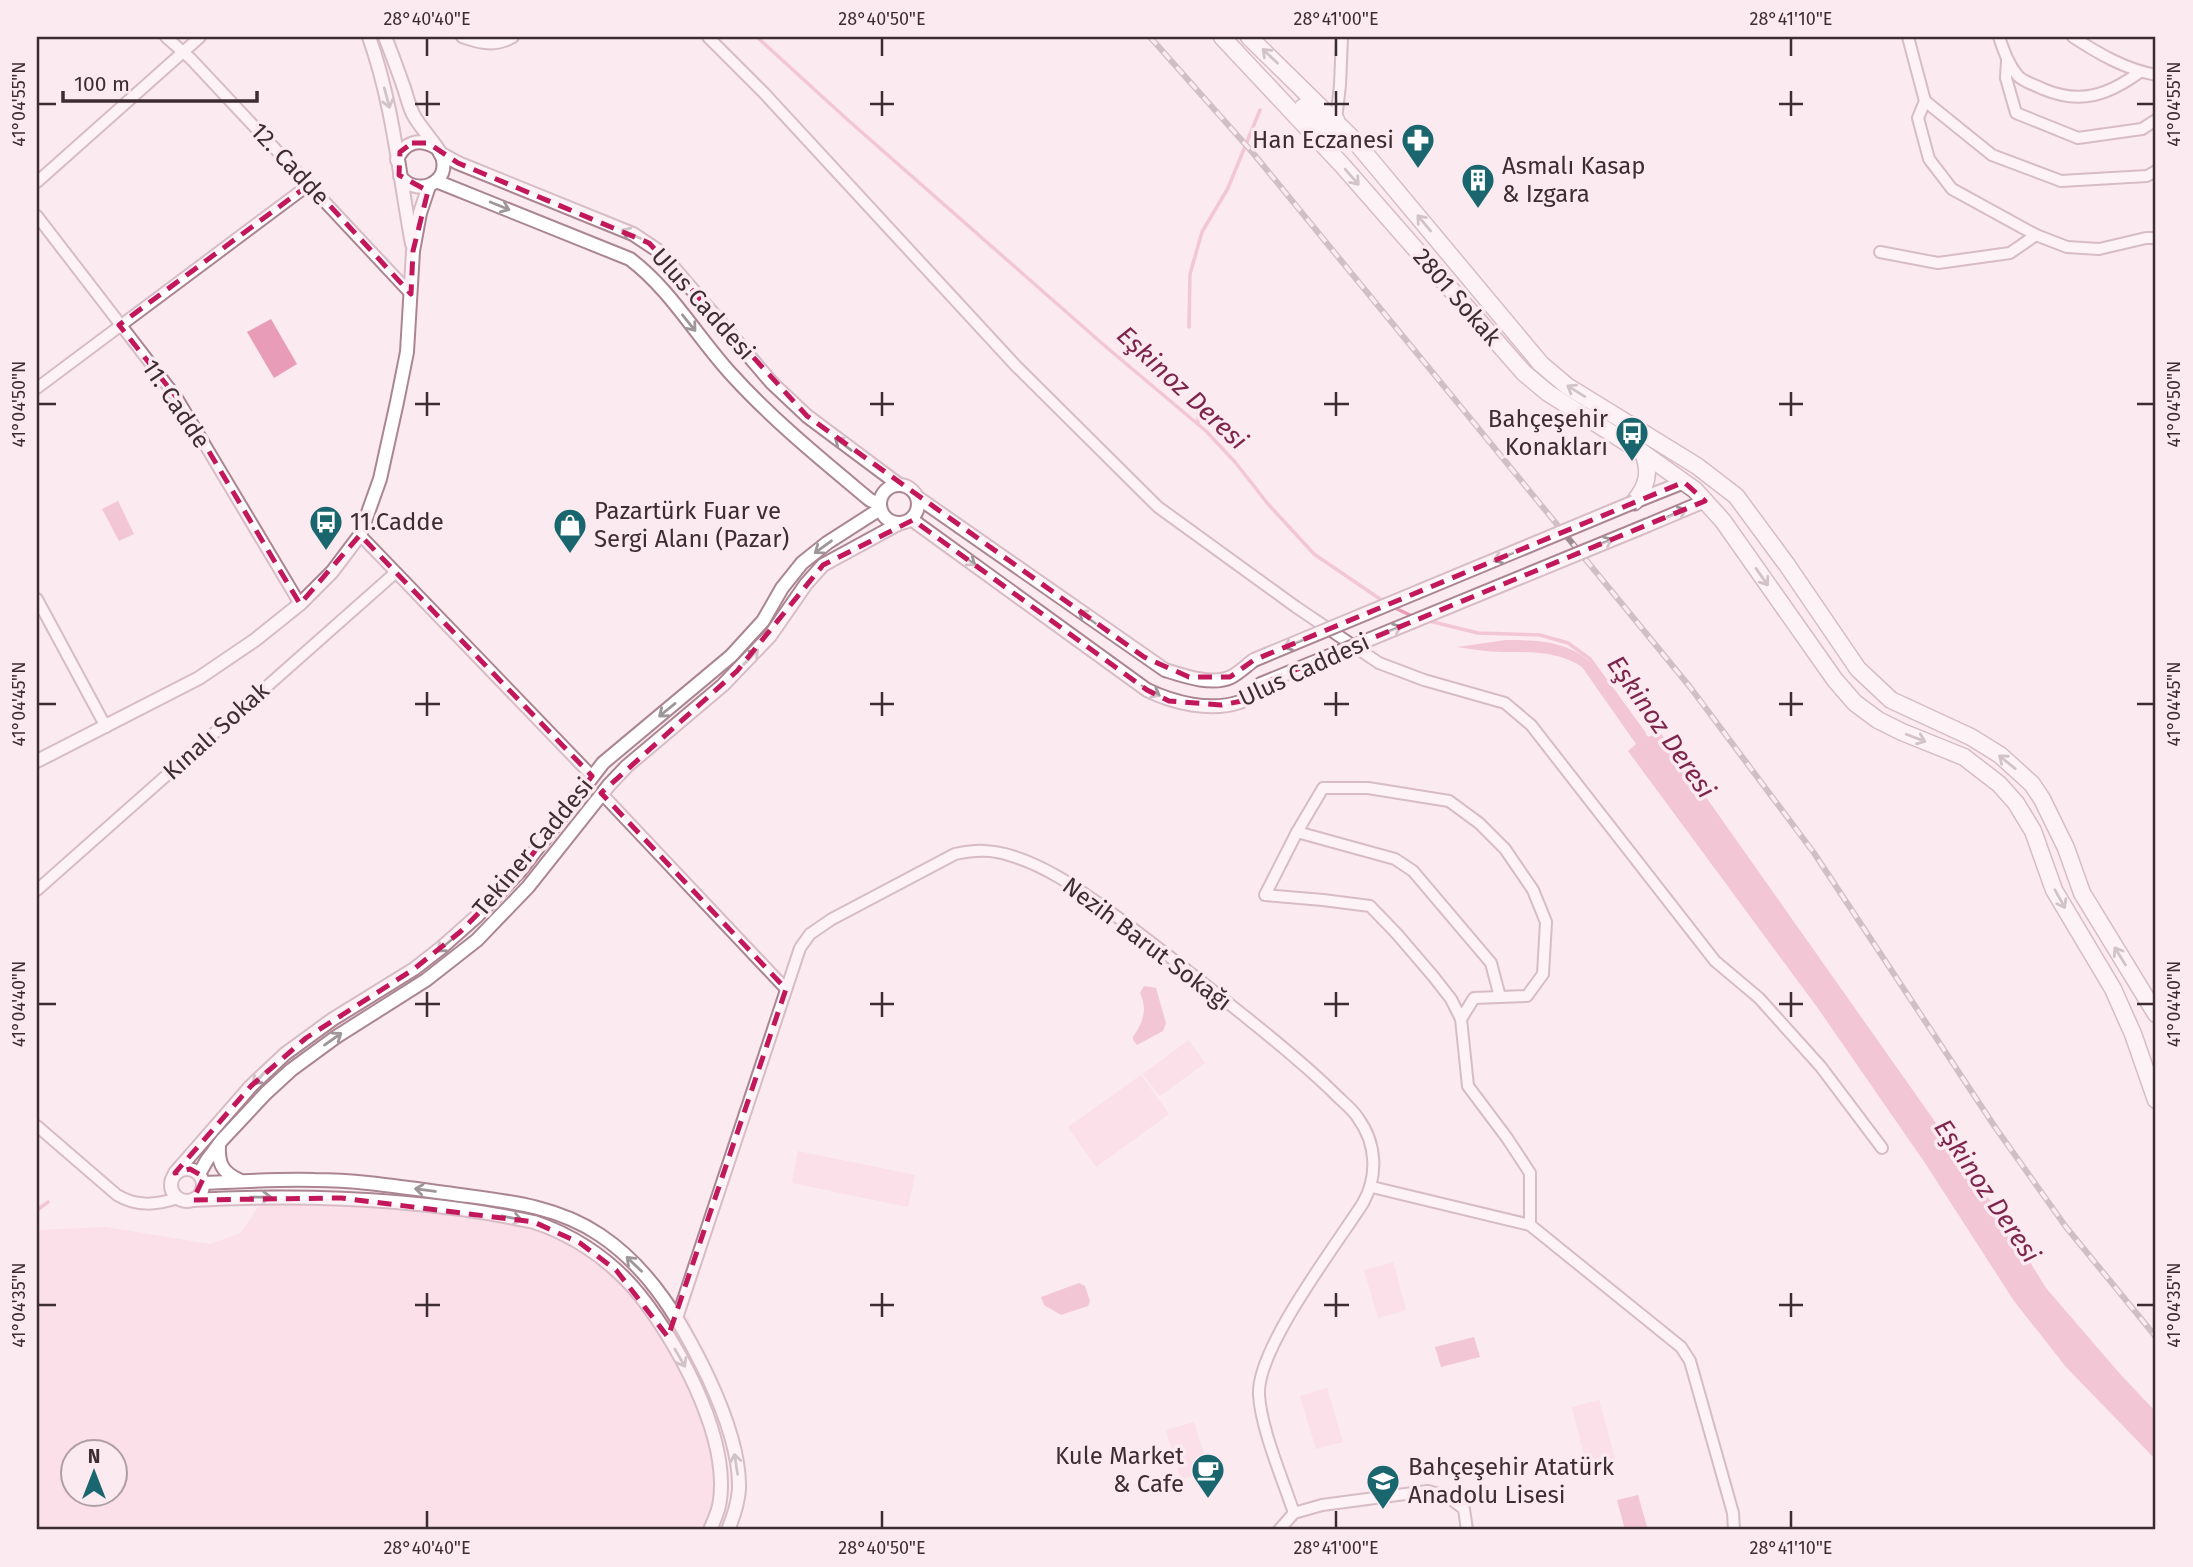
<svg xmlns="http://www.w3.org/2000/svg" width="2193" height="1567" viewBox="0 0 2193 1567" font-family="'Fira Sans',sans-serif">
  <rect width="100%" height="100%" fill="#fbeaf0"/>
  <g fill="#fbd2df" fill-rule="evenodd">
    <path d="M 1189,1040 L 1205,1063 L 1160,1096 L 1143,1074 Z"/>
    <path d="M 1141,1075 L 1169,1114 L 1096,1167 L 1068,1127 Z"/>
    <path d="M 798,1151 L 915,1175 L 908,1207 L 792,1183 Z"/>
    <path d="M 270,1189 L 434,1199 L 530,1210 L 593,1244 L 641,1285 L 689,1319 L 725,1466 L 722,1515 L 710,1530 L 37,1530 L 37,1233 L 41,1230 L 106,1227 L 210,1244 L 241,1233 ZM 74,1452 L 116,1452 L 116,1494 L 74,1494 Z"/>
    <path d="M 1393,1262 L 1406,1310 L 1378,1318 L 1364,1270 Z"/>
    <path d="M 1327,1388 L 1343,1442 L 1316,1449 L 1300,1396 Z"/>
    <path d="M 1599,1400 L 1616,1462 L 1588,1470 L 1572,1407 Z"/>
    <path d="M 1194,1422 L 1209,1471 L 1181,1479 L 1166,1430 Z"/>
  </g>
  <g fill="#e99cb7">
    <path d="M 271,319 L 297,364 L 274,378 L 247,332 Z"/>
    <path d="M 118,501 L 134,534 L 119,541 L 102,509 Z"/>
    <path d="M 1506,640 C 1539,640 1571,641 1595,667 L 1648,737 L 1660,732 L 1967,1167 L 2007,1225 L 2046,1288 L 2121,1375 L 2156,1412 L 2156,1460 L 2066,1367 L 2014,1301 L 1925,1163 L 1817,1007 L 1628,751 L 1636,744 L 1582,667 C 1557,651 1531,652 1502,652 C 1487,652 1472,649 1457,647 Z"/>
    <path d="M 1144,986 L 1156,988 L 1166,1023 L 1163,1031 L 1137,1045 L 1133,1040 L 1133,1037 C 1143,1022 1148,1010 1140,993 Z"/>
    <path d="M 1079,1283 L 1085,1286 L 1090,1301 L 1088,1306 L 1061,1315 L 1044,1305 L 1041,1297 Z"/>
    <path d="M 1474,1337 L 1480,1357 L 1441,1367 L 1435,1347 Z"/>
    <path d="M 1638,1495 L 1648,1530 L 1625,1530 L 1617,1500 Z"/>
  </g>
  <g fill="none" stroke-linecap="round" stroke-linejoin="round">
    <g stroke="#e99cb7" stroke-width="3.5">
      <path d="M 757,37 L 849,121 L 1105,346 L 1206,431 L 1235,462 L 1268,504 L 1314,554 L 1383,601"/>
      <path d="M 1189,327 L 1190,274 L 1202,232 L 1228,188 L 1260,110"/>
      <path d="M 1198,407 L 1198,422"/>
      <path d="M 1393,607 L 1414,617"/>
      <path d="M 1425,620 L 1478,633 L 1540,635 L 1568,643 L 1590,659 L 1644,733"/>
      <path d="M 37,1210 L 48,1202"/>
    </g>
    <defs>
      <g id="minor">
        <path d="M 166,37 L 191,59 L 411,294"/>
        <path d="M 462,37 C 481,44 496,47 513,37"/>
        <path d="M 708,37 L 764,93 L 1016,366 L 1158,507 L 1296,607 L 1379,663 L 1424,680 L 1505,703 L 1531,725 L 1715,961 L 1759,998 L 1821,1067 L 1882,1148"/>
        <path d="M 1908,37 L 1925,101 L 1918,118 L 1929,159 L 1952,189 L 2036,235 L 2067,247 L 2099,249 L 2146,238 L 2156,238"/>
        <path d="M 1999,37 C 2004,51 2008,64 2018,76 C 2024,82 2035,85 2043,89 C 2081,105 2108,95 2140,72"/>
        <path d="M 2073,37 C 2099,54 2125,69 2156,75"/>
        <path d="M 2007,61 L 2006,78 L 2016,113 L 2078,138 L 2142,129 L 2156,120"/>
        <path d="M 1925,101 L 1992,155 L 2061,181 L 2147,176 L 2156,171"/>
        <path d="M 1336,120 L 1340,85 L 1342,37"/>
        <path d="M 37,182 L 200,37"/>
        <path d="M 37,216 L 177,398 L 300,604"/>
        <path d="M 1880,252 L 1938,263 L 2010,253 L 2036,235"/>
        <path d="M 37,388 L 310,184"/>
        <path d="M 360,535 L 592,776"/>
        <path d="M 37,599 L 106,727"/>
        <path d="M 602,794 L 786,989"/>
        <path d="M 1297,832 L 1395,859 L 1413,871 L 1491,963 L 1500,997"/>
        <path d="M 37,890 L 395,573"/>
        <path d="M 37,1126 L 117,1195 C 137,1207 156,1205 178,1198"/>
        <path d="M 1372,1187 L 1530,1225 L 1530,1173 L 1507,1138 L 1468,1086 L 1461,1019 L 1474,998 L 1527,996 L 1543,974 L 1546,922 L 1533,890 L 1505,849 L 1479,823 L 1449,801 L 1368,788 L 1323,788 L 1297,832 L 1265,895 L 1323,900 L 1370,906 L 1397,934 L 1433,976 L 1451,999 L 1461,1019"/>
        <path d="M 1530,1225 L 1681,1347 L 1690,1361 L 1733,1513 L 1734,1530"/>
        <path d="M 677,1318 L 800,948 L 810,934 L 832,919 L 955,854 C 975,850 991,849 1012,856 C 1048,867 1078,889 1109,911 C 1156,945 1202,982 1247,1018 C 1277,1042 1305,1065 1332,1091 C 1340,1100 1352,1108 1358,1118 C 1377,1144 1378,1176 1363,1203 C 1337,1244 1256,1349 1259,1395 C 1261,1429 1283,1480 1294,1513"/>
        <path d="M 1279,1530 L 1294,1513 L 1322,1505 L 1428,1491 L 1447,1496 L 1464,1509 L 1467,1530"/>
      </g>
      <g id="tertiary">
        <path d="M 369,37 C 393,104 399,174 412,244"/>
        <path d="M 385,37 C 392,54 398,71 404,88 C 407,97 409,106 413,114 C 419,127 440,147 443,160 C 448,186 414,196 400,176"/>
        <path d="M 440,153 L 458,163 L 633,234 L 660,252 L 772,383 L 807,416 L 898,484"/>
        <path d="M 397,160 C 404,142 419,138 435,147"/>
        <path d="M 436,181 L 630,259 C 671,290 697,337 732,375 C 774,421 822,460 870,500 L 879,504"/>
        <circle cx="899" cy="504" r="19"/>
        <path d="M 917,497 L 1165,670 C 1184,676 1212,686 1231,677 C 1239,673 1247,665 1254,660"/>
        <path d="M 1634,502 L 1684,482"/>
        <path d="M 911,519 L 1147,690 C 1174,703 1210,712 1240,702 C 1248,699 1255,689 1261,684"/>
        <path d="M 1648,525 L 1705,501"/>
        <path d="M 37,761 L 199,678 L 255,640 L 300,604 L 332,572 L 360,535 L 380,479 L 397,402 L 407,352 L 413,251 L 420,213 L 429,186"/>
        <path d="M 219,1144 C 218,1162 221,1172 239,1180"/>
        <circle cx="187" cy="1185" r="16"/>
        <path d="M 175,1173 L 251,1086 L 285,1054 L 333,1019 L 414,969 L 441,948 L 476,917 L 519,872 L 603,763 L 731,656 L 763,621 L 782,588 L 802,563 L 827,543 L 880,509"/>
        <path d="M 199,1174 L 207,1160 L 222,1140 L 266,1093 L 291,1070 L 336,1037 L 426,980 L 477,940 L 528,887 L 609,785 L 627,766 L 723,685 L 770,636 L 806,584 L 823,565 L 900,523"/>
        <path d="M 204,1183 C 241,1181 278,1179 315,1180 C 361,1180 407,1188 453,1194 C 504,1201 556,1205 600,1235 C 651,1269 682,1323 708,1377 C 723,1409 740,1454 739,1489 C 738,1503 733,1518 728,1530"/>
        <path d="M 193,1200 C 307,1194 422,1198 534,1222 C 571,1234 606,1257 632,1286 C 674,1334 729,1434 720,1500 C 719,1511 714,1520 710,1530"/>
      </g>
      <g id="primary">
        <path d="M 1222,37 L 1342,165 L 1524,373 L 1548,393 L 1643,453 L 1695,490 L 1723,521 L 1835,680 L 1855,703 L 1878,720 L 1902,732 L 1964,757 L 1999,784 L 2016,803 L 2033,831 L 2054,890 L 2113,989 L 2133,1034 L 2156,1100"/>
        <path d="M 1249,37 L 1354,140 L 1541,364 L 1567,386 L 1697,466 L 1736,496 L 1787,565 L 1858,669 L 1891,700 L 1971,737 L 2000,755 L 2032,784 L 2042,799 L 2066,848 L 2082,893 L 2156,1014"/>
        <path d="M 1303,107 L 1325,128 L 1331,127 L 1336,120"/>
        <path d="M 1634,502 C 1647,487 1651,472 1643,453"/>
      </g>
    </defs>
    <use href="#minor" stroke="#ab8692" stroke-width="14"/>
    <use href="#tertiary" stroke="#ab8692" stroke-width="16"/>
    <use href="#primary" stroke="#ab8692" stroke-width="19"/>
    <use href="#minor" stroke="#fff" stroke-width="10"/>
    <use href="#tertiary" stroke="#fff" stroke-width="12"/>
    <use href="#primary" stroke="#fff" stroke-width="16"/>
    <defs>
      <path id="rail" d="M 1150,37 L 1253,153 L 1690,687 L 1814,853 L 1995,1127 L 2066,1227 L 2156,1337"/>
    </defs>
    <use href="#rail" stroke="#9d8d92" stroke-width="6"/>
    <use href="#rail" stroke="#fbeaf0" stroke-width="3.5" stroke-dasharray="10" stroke-linecap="butt"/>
    <defs>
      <g id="tertiary-bridge">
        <path d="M 1254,660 L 1634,502"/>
        <path d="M 1261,684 L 1648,525"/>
      </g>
    </defs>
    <use href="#tertiary-bridge" stroke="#ab8692" stroke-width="16" stroke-linecap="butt"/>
    <use href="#tertiary-bridge" stroke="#fff" stroke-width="12"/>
  </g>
  <defs><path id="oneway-shaft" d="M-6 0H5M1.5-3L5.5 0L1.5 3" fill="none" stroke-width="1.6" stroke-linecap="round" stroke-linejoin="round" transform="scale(1.75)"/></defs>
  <g stroke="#9e9698">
    <use href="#oneway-shaft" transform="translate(1270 56) rotate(-136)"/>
    <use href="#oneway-shaft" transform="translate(387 98) rotate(75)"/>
    <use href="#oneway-shaft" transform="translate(1352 177) rotate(49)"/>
    <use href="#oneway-shaft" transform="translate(500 206) rotate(22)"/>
    <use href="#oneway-shaft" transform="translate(1424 223) rotate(-130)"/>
    <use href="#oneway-shaft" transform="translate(631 234) rotate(-156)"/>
    <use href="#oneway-shaft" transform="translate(689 323) rotate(51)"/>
    <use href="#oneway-shaft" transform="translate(1576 391) rotate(-148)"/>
    <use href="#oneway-shaft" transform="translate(843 444) rotate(-143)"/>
    <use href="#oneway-shaft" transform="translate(1677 513) rotate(-23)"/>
    <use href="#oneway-shaft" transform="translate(1603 543) rotate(-22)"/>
    <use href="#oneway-shaft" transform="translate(823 547) rotate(144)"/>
    <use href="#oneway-shaft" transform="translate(1503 557) rotate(158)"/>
    <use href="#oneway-shaft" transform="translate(967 559) rotate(36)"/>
    <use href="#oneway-shaft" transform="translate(1762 577) rotate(55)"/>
    <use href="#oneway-shaft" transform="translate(1087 617) rotate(-144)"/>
    <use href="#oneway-shaft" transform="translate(1392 630) rotate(-22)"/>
    <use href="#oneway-shaft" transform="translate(1293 644) rotate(158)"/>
    <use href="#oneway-shaft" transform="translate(751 657) rotate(-46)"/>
    <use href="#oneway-shaft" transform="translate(1151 691) rotate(29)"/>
    <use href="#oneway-shaft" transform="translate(667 710) rotate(141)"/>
    <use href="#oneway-shaft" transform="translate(1916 738) rotate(21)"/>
    <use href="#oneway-shaft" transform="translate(2007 762) rotate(-141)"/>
    <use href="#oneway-shaft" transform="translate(2060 899) rotate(61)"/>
    <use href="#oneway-shaft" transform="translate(445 945) rotate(140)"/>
    <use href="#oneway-shaft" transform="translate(2120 956) rotate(-122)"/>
    <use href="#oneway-shaft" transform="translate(333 1039) rotate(-35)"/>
    <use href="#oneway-shaft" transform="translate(260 1077) rotate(135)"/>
    <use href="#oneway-shaft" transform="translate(425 1190) rotate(-172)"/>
    <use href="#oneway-shaft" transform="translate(261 1197) rotate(-1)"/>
    <use href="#oneway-shaft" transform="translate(512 1218) rotate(11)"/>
    <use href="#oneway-shaft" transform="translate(634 1264) rotate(-136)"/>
    <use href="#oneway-shaft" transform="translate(680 1358) rotate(60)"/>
    <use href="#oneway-shaft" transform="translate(736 1464) rotate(-99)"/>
  </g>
  <path d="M0 0H2193V1567H0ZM 412,143 L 428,143 L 458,163 L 649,243 L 807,416 L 1144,657 L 1189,677 L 1230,677 L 1254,660 L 1684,482 L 1705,501 L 1261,684 L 1242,701 L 1221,705 L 1169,701 L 1147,690 L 913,520 L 823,565 L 737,671 L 601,793 L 786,989 L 668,1337 L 616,1270 L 580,1243 L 534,1222 L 341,1198 L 193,1200 L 204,1177 L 190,1169 L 175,1173 L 251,1086 L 306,1038 L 414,969 L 460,932 L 519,872 L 592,776 L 360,535 L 300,604 L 177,398 L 119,325 L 310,184 L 411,294 L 413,251 L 428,191 L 399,175 L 400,152 Z" fill="#fbeaf0" fill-opacity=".55" fill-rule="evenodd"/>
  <path fill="none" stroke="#c2185b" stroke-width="5" stroke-dasharray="14 9" stroke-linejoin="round" d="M 412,143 L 428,143 L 458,163 L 649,243 L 807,416 L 1144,657 L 1189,677 L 1230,677 L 1254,660 L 1684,482 L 1705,501 L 1261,684 L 1242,701 L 1221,705 L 1169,701 L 1147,690 L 913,520 L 823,565 L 737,671 L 601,793 L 786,989 L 668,1337 L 616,1270 L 580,1243 L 534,1222 L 341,1198 L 193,1200 L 204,1177 L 190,1169 L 175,1173 L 251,1086 L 306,1038 L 414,969 L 460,932 L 519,872 L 592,776 L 360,535 L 300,604 L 177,398 L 119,325 L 310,184 L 411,294 L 413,251 L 428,191 L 399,175 L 400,152 Z"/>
  <path fill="none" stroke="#3d2d32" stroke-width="2.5" d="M 427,38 L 427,56M 882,38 L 882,56M 1336,38 L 1336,56M 1791,38 L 1791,56M 427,91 L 427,116M 882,91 L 882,116M 1336,91 L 1336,116M 1791,91 L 1791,116M 38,104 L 56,104M 415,104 L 440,104M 870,104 L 894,104M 1324,104 L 1349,104M 1779,104 L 1803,104M 2137,104 L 2154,104M 427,392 L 427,416M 882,392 L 882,416M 1336,392 L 1336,416M 1791,392 L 1791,416M 38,404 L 56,404M 415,404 L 440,404M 870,404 L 894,404M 1324,404 L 1349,404M 1779,404 L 1803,404M 2137,404 L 2154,404M 427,692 L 427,716M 882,692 L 882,716M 1336,692 L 1336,716M 1791,692 L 1791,716M 38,704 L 56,704M 415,704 L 440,704M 870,704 L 894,704M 1324,704 L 1349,704M 1779,704 L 1803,704M 2137,704 L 2154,704M 427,992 L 427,1017M 882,992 L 882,1017M 1336,992 L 1336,1017M 1791,992 L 1791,1017M 38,1004 L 56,1004M 415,1004 L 440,1004M 870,1004 L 894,1004M 1324,1004 L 1349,1004M 1779,1004 L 1803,1004M 2137,1004 L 2154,1004M 427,1293 L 427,1317M 882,1293 L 882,1317M 1336,1293 L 1336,1317M 1791,1293 L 1791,1317M 38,1305 L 56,1305M 415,1305 L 440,1305M 870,1305 L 894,1305M 1324,1305 L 1349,1305M 1779,1305 L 1803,1305M 2137,1305 L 2154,1305M 427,1511 L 427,1528M 882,1511 L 882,1528M 1336,1511 L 1336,1528M 1791,1511 L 1791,1528"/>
  <defs>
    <symbol id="pharmacy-pin" viewBox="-11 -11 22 30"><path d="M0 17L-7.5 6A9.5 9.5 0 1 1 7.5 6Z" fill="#19666f" stroke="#fbeaf0"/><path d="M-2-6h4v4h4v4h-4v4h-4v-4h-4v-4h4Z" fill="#fff"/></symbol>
    <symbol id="building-pin" viewBox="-11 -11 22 30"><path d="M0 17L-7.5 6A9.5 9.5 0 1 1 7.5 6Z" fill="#19666f" stroke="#fbeaf0"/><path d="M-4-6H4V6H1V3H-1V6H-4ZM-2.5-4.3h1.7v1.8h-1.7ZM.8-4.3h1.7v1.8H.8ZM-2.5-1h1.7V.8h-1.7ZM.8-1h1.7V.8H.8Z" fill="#fff"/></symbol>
    <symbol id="bus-pin" viewBox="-11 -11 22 30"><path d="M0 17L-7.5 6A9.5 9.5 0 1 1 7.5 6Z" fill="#19666f" stroke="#fbeaf0"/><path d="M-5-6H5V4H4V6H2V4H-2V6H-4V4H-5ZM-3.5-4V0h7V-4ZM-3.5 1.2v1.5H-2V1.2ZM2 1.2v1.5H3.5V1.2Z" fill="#fff"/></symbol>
    <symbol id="shop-pin" viewBox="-11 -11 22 30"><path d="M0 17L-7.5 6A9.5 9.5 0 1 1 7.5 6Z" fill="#19666f" stroke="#fbeaf0"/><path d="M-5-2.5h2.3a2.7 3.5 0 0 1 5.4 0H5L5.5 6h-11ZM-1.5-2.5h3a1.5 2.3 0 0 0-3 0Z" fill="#fff"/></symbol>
    <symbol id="cafe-pin" viewBox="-11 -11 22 30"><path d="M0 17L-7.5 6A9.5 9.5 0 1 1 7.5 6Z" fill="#19666f" stroke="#fbeaf0"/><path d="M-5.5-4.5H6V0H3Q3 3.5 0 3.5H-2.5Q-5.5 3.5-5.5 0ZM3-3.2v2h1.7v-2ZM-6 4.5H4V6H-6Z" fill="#fff"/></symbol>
    <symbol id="school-pin" viewBox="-11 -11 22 30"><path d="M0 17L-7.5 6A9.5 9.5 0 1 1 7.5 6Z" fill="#19666f" stroke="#fbeaf0"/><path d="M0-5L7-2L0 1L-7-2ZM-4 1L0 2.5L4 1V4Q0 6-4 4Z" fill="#fff"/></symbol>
  </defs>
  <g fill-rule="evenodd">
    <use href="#pharmacy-pin" x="1399" y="121" width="38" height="52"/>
    <use href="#building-pin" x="1459" y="161" width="38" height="52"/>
    <use href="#bus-pin" x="1613" y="414" width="38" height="52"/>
    <use href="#bus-pin" x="307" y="503" width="38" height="52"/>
    <use href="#shop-pin" x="551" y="506" width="38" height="52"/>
    <use href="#cafe-pin" x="1189" y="1451" width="38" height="52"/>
    <use href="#school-pin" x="1364" y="1462" width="38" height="52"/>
  </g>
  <g text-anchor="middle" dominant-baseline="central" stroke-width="7" stroke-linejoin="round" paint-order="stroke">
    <g font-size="24" fill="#3d2d32" stroke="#fbeaf0" text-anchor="start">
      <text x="1394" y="140" text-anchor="end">Han Eczanesi</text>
      <text x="1502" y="166">Asmalı Kasap<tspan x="1502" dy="28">&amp; Izgara</tspan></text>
      <text x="1608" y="419" text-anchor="end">Bahçeşehir<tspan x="1608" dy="28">Konakları</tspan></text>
      <text x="594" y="511">Pazartürk Fuar ve<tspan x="594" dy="28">Sergi Alanı (Pazar)</tspan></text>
      <text x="350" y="522">11.Cadde</text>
      <text x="1184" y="1456" text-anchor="end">Kule Market<tspan x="1184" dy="28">&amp; Cafe</tspan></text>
      <text x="1408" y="1467">Bahçeşehir Atatürk<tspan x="1408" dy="28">Anadolu Lisesi</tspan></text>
    </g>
    <g font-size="24" fill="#3d2d32" stroke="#fbeaf0">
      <text transform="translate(290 164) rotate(47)">12. Cadde</text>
      <text transform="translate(1457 297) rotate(49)">2801 Sokak</text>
      <text transform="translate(703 304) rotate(48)">Ulus Caddesi</text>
      <text transform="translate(176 404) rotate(56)">11. Cadde</text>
      <text transform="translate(1304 670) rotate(-25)">Ulus Caddesi</text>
      <text transform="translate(216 731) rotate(-42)">Kınalı Sokak</text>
      <text transform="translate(533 847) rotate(-50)">Tekiner Caddesi</text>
      <text transform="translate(1147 944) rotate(37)">Nezih Barut Sokağı</text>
    </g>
    <g font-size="26" font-style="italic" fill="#7e254d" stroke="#fbeaf0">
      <text transform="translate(1182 388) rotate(43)">Eşkinoz Deresi</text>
      <text transform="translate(1661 727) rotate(55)">Eşkinoz Deresi</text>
      <text transform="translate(1987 1191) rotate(56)">Eşkinoz Deresi</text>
    </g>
  </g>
  <rect width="2193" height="1567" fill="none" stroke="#fbeaf0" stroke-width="77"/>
  <g transform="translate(94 1473)"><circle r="33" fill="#fbeaf0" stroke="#af9ea4" stroke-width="2"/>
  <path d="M0-5L12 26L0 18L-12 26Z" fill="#19666f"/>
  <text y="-10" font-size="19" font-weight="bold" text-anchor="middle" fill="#3d2d32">N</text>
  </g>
  <path d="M63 91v10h194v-10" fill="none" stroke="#3d2d32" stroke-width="3.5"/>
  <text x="74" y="91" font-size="21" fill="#3d2d32" stroke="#fbeaf0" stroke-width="5" paint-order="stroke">100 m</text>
  <rect x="38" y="38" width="2116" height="1490" fill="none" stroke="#3d2d32" stroke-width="2.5"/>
  <g font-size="18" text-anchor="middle" fill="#3d2d32">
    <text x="427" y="25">28°40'40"E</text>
    <text x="882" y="25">28°40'50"E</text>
    <text x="1336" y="25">28°41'00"E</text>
    <text x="1791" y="25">28°41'10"E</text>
    <text transform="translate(19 104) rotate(-90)" y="6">41°04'55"N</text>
    <text transform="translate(2174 104) rotate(-90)" y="6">41°04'55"N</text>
    <text transform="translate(19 404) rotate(-90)" y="6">41°04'50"N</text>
    <text transform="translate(2174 404) rotate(-90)" y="6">41°04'50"N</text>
    <text transform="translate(19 704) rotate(-90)" y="6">41°04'45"N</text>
    <text transform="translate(2174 704) rotate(-90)" y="6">41°04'45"N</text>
    <text transform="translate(19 1004) rotate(-90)" y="6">41°04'40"N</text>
    <text transform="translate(2174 1004) rotate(-90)" y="6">41°04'40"N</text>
    <text transform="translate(19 1305) rotate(-90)" y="6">41°04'35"N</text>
    <text transform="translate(2174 1305) rotate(-90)" y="6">41°04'35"N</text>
    <text x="427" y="1554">28°40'40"E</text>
    <text x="882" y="1554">28°40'50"E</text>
    <text x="1336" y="1554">28°41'00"E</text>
    <text x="1791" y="1554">28°41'10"E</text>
  </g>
</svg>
